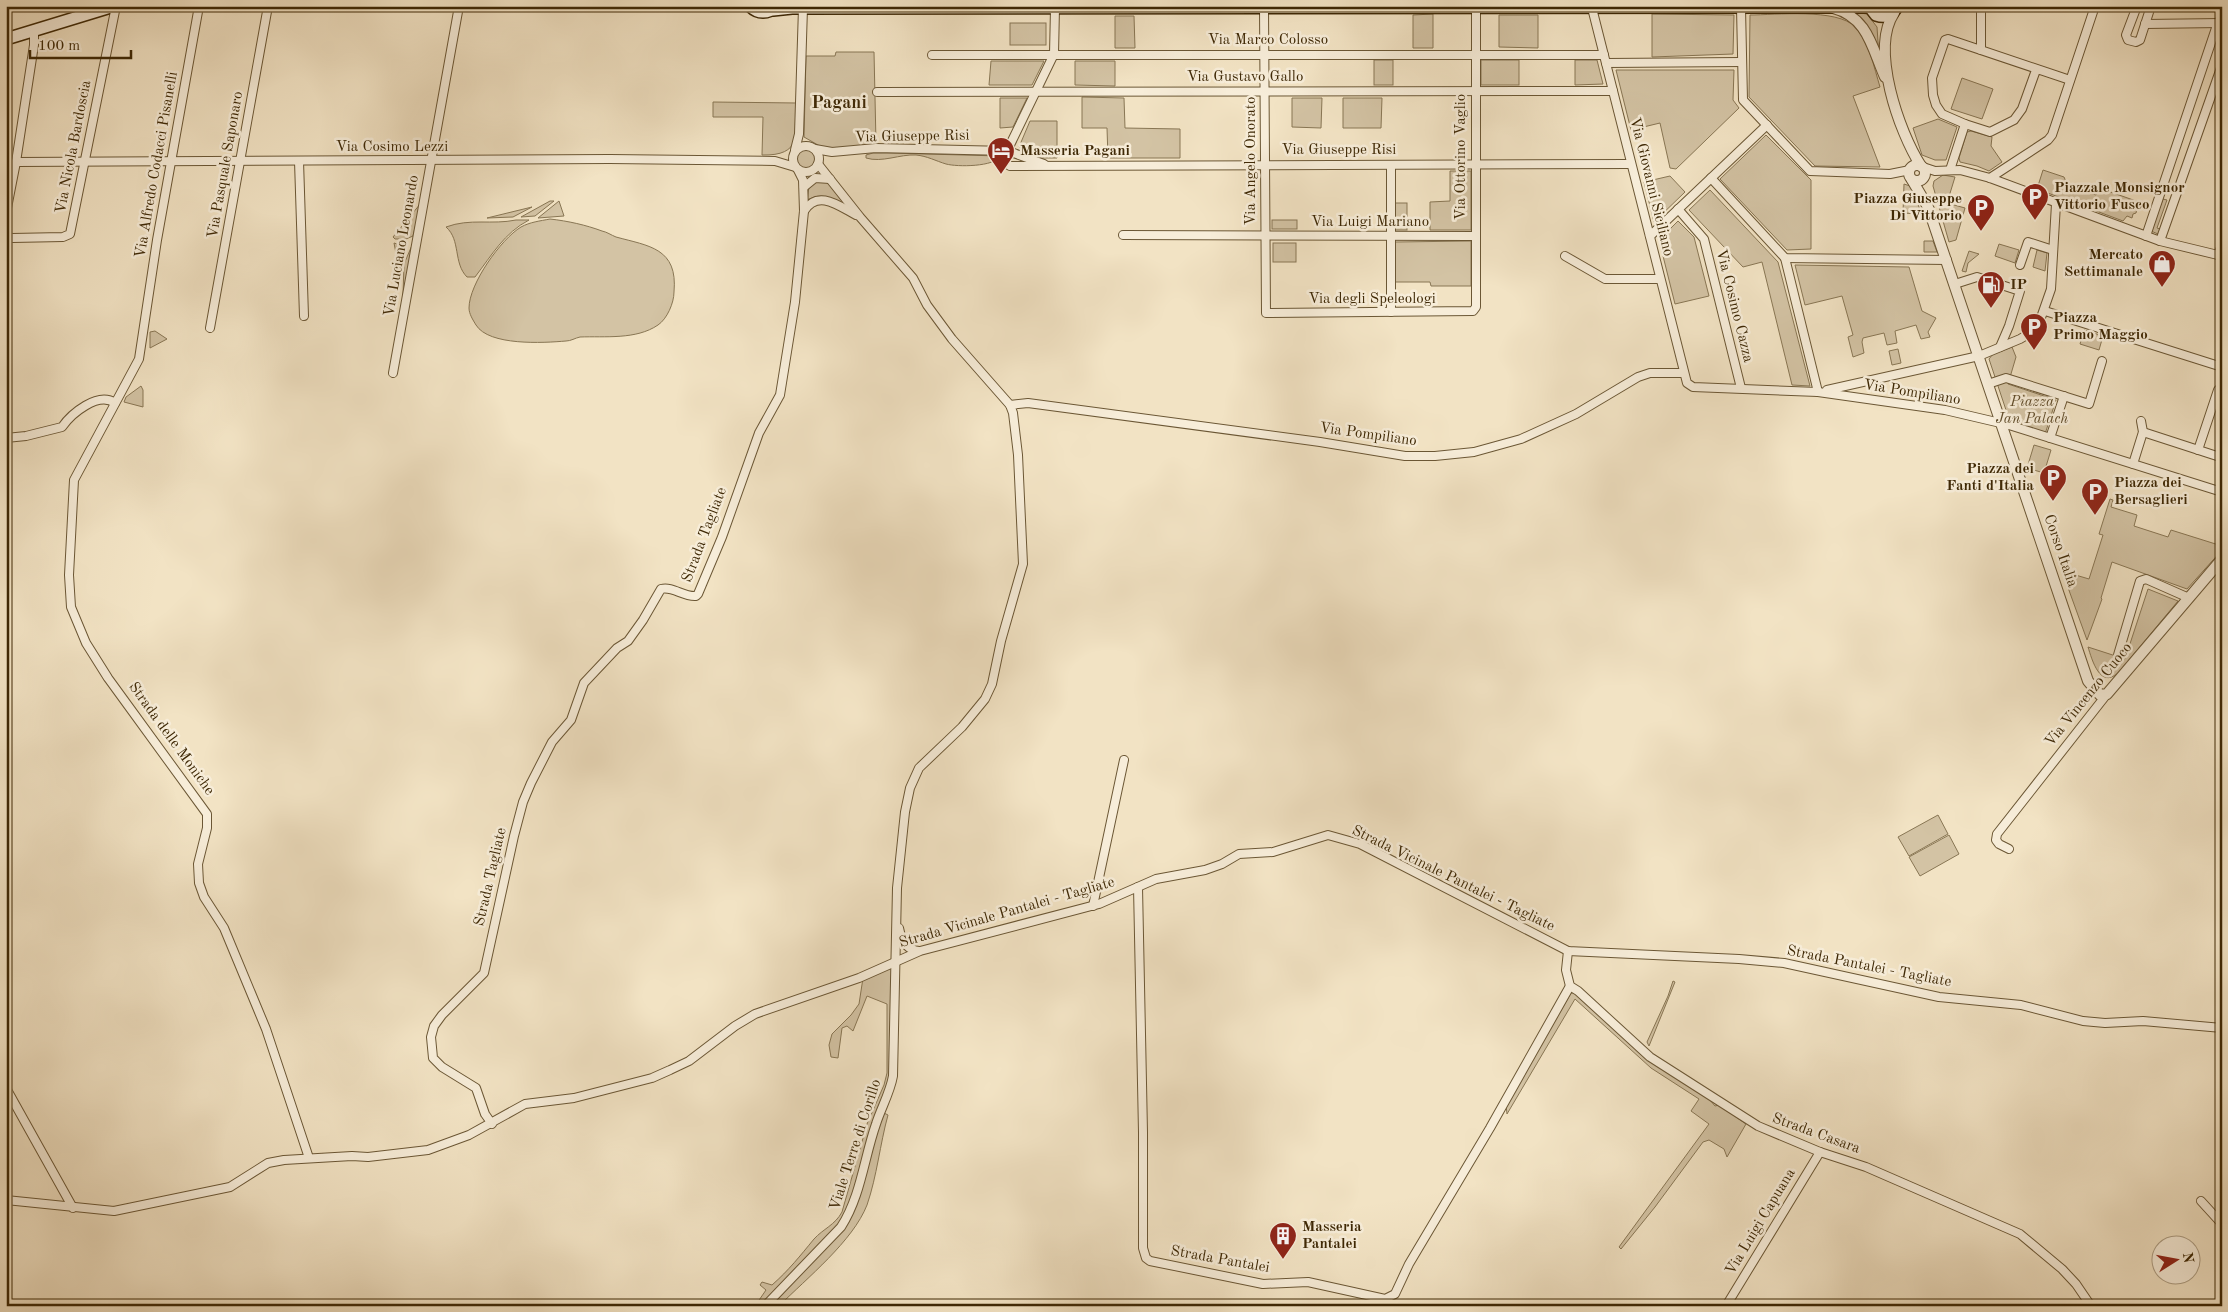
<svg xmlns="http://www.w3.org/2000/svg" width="2228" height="1312" viewBox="0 0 2228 1312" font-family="'Old Standard TT',serif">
  <rect width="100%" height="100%" fill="#f2e3c4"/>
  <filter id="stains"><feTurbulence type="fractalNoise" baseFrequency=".004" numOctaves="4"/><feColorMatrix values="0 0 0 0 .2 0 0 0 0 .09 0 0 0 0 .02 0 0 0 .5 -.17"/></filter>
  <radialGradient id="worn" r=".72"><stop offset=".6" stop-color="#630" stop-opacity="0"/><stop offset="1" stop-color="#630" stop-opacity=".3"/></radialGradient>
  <g fill="#d3c3a4" stroke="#887654">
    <path d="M 1853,12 L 1867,14 L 1877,27 L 1879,56 Z"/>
    <path d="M 1433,14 L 1433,48 L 1413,48 L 1413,15 Z"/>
    <path d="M 1652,14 L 1734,15 L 1733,54 L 1652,57 Z"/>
    <path d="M 1499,15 L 1538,15 L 1538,48 L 1499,47 Z"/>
    <path d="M 1750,15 C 1774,15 1838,8 1855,27 C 1869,42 1874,67 1880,87 L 1853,96 L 1880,167 L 1815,166 L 1749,97 Z"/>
    <path d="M 1115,16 L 1134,16 L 1135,48 L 1115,48 Z"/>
    <rect x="1010" y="23" width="36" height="22"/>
    <path d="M 836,52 L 874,52 L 876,143 L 857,147 L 825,149 L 804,137 L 806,56 L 835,56 Z"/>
    <rect x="1374" y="60" width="19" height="25"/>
    <rect x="1481" y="60" width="38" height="25"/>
    <path d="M 1575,60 L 1597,60 L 1603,84 L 1575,85 Z"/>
    <path d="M 991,61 L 1044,61 L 1032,85 L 989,85 Z"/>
    <path d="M 1075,61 L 1115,61 L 1115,86 L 1075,85 Z"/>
    <path d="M 1616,70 L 1734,70 L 1733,100 L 1739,108 L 1676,169 L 1670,168 L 1660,123 L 1631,130 Z"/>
    <path d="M 1962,78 L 1993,89 L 1982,119 L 1951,109 Z"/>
    <path d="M 1082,97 L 1124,98 L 1125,128 L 1180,129 L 1180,158 L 1108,158 L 1107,128 L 1082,128 Z"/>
    <path d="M 1000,98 L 1027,98 L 1013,127 L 1000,128 Z"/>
    <path d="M 1292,98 L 1322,98 L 1321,128 L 1292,127 Z"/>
    <path d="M 1343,98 L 1382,98 L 1381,128 L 1343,128 Z"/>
    <path d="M 713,102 L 797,103 C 797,134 802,156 762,155 L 763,117 L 713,117 Z"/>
    <path d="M 1938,119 L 1957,127 L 1946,160 L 1935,160 L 1922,155 L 1913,128 Z"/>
    <path d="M 1030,121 L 1057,121 L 1057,158 L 1042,158 L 1019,147 Z"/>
    <path d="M 1971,131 L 1992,137 L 1991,146 L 2002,162 L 1989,171 L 1977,166 L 1960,162 L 1959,158 L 1967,132 Z"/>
    <path d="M 1766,135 L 1811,180 L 1811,249 L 1787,250 L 1720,179 Z"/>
    <circle cx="806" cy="159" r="10"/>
    <path d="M 873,153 L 889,153 L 1000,156 C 995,167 957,167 946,164 C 936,161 927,156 916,155 C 900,154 882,163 866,158 L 866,155 Z"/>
    <path d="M 2043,170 L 2064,177 L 2068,186 L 2096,195 L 2099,188 L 2139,202 L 2136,213 L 2133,214 L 2132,218 L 2127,216 L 2123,221 L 2037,189 Z"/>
    <path d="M 1450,171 L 1471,171 L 1471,230 L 1430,230 L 1430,202 L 1450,201 Z"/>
    <path d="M 1943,175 L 1955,177 L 1947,203 L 1965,208 L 1956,240 L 1949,242 L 1933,186 L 1934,181 Z"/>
    <path d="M 1670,176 L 1685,192 L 1654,222 L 1644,182 Z"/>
    <path d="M 816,181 L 826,181 L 848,207 C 834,200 821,190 807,201 L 809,187 Z"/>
    <path d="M 1904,184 L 1913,187 L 1921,214 L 1903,213 Z"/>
    <path d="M 1710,190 L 1778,262 L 1810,386 L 1792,385 L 1762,262 L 1743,267 L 1689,210 Z"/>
    <path d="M 2163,199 L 2167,200 L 2157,228 L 2160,229 L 2158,234 L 2151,231 Z"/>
    <path d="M 550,201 L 554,201 L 535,216 L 521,217 Z"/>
    <path d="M 559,201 L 564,216 L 538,218 Z"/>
    <path d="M 421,203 L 413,236 L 406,239 L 395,239 L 393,237 Z"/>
    <rect x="1395" y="203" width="12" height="27"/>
    <path d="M 532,207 L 513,217 L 487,218 Z"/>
    <path d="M 550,219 C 568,221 586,225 602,231 C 607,232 611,235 616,237 C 649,246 678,248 674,292 C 674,303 667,319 658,325 C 636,340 605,336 580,337 C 575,338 571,341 566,341 C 543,343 489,346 476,325 C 473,320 469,314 469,308 C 469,284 501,239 521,227 C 530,222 540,221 550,219 Z"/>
    <path d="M 516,220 L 529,220 C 504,233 492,255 475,277 L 467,277 C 453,263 461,240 446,227 C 470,218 492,225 516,220 Z"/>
    <rect x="1272" y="220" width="25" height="9"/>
    <path d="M 1678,221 L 1694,237 L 1709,296 L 1675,304 L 1659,240 Z"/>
    <path d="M 1471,241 L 1471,286 L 1431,286 L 1430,282 L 1395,282 L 1395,242 Z"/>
    <path d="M 1924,241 L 1933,241 L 1937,252 L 1924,252 Z"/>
    <path d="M 394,243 L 403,246 L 400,274 Z"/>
    <path d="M 413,243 L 403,295 L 404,264 Z"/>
    <rect x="1273" y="243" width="23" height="19"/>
    <path d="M 1999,244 L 2019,250 L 2015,263 L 1995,256 Z"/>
    <path d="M 2037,250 L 2047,253 L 2045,271 L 2033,267 Z"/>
    <path d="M 1969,251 L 1979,254 L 1968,263 L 1966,272 L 1962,271 Z"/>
    <path d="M 1795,265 L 1909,267 L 1922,311 L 1936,318 L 1928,332 L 1930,337 L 1921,339 L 1916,325 L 1895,331 L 1897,343 L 1887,345 L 1884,333 L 1863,338 L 1862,342 L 1864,353 L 1853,357 L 1848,337 L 1853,335 L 1842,296 L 1805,305 Z"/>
    <path d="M 2084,330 L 2103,336 L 2099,350 L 2080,344 Z"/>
    <path d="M 155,331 L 167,339 L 150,348 L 150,332 Z"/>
    <path d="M 2012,347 L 2016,357 L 2008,384 L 2056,400 L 2045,434 L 2010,422 L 1989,359 L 1993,354 Z"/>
    <path d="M 1898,349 L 1901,363 L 1892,365 L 1889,351 Z"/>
    <path d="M 141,386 L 143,390 L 143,407 L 124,402 L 126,397 Z"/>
    <path d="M 2034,445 L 2051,450 L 2044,473 L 2027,468 Z"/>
    <path d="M 2110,499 L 2113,500 L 2111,507 L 2137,515 L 2134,526 L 2168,537 L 2171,530 L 2222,546 L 2222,550 L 2187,589 L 2112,562 L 2101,598 L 2102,599 L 2087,640 L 2062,571 L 2089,579 L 2103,535 L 2099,534 Z"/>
    <path d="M 2148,589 L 2178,601 L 2118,673 C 2100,689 2092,660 2088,647 L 2125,659 Z"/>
    <path d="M 1938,815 L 1948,834 L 1909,856 L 1898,837 Z"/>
    <path d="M 1949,835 L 1959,854 L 1920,876 L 1909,857 Z"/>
    <path d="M 894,967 L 892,1070 L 846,1218 L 762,1306 L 755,1306 L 766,1290 L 760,1285 L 762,1282 L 772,1285 C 789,1270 800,1256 814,1239 C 823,1229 835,1225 842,1212 L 867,1124 L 884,1085 L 887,1073 L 887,1004 L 867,996 L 853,1031 L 847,1026 L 842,1028 L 838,1058 L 831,1057 L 829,1045 L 832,1034 L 851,1015 L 859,1004 L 863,978 Z"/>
    <path d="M 1673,981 L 1675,982 L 1649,1046 L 1647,1042 L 1668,996 Z"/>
    <path d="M 1571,993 L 1575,993 L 1650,1060 L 1710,1100 L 1715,1106 L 1719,1105 L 1746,1124 L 1727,1157 L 1724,1149 L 1709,1140 L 1703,1142 L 1655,1207 L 1621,1249 L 1619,1247 L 1709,1124 L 1691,1111 L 1699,1099 L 1651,1068 L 1575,999 L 1507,1114 L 1506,1105 Z"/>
    <path d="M 896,1058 L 897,1071 L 884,1113 L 888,1115 C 880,1144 877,1176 867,1205 C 853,1241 807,1278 779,1306 L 767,1306 L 846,1224 Z"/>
  </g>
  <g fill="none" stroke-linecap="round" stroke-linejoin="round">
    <defs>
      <g id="minor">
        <path d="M 199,6 L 157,240 L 139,359 L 74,480 L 69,575 L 71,607 L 86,643 L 108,678 L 207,814 L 207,828 L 198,864 L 199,883 L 204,897 L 224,928 L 266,1029 L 309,1158"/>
        <path d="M 2137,6 L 2126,35 L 2128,40 L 2136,42 L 2140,40 L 2151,6"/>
        <path d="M 1055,8 L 1054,54 L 1009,147 L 1005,163 L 1010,166 L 1631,164"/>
        <path d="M 1264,8 L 1266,313 L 1473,311 L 1476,307 L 1476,7"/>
        <path d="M 1592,8 L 1687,383 L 1693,387 L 1818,392 L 1945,410 L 2009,425 L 2222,492"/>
        <path d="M 1741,8 L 1743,100 L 1810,171 L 1890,174 L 1910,170"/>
        <path d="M 2145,24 L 2221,23"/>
        <path d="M 1981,50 L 1981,6"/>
        <path d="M 932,55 L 1604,55"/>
        <path d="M 1606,63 L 1742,62"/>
        <path d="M 2036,70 L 2022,109 L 2014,120 L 1990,132 L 1965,124 L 1942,114 L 1936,105 L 1933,95 L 1932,78 L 1945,40 L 1948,39 L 2070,80"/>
        <path d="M 877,92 L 1613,91"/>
        <circle cx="806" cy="159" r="13"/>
        <path d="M 815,149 L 832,152 L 876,148 L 1008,151 L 1044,164"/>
        <path d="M 795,150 L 799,134 L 803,8"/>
        <path d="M 299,161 L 304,316"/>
        <path d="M 16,162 L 610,159 L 775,161 L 795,167"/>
        <path d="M 1391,165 L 1391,312"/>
        <path d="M 1923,167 L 1935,171 L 1960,170 L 1990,178 L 2160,241 L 2222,256"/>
        <path d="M 1950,170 L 1965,124"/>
        <path d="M 1711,178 L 1785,258 L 1947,260"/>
        <path d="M 1990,178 L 2048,140 L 2052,135 L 2095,6"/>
        <path d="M 804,187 L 815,178 L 830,179"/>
        <path d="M 1678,209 L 1704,239 L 1741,388"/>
        <path d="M 804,211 C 818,189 839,206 856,215"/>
        <path d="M 6,213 L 16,162 L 34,45 L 34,30"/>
        <path d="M 1123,235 L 1475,236"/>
        <path d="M 6,236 L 12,238 L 63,237 L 70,234 L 116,6"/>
        <path d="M 1650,236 L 1767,125"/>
        <path d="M 2146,236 L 2218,22"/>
        <path d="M 2160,241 L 2222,65"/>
        <path d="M 2218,255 L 2222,245"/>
        <path d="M 1565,256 L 1605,279 L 1660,279"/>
        <path d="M 1785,258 L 1818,392"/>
        <path d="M 2020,265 L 2028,242 L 2053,250"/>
        <path d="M 1955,284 L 1977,277 L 2020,291 L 2009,326 L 2000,347"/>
        <path d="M 2045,311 L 2222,367"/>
        <path d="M 210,328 L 268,6"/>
        <path d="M 393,373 L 459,6"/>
        <path d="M 1988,384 L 2006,378 L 2089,404 L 2102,361"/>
        <path d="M 1827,390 L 1979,356 L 2020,339 L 2037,329 L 2051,289 L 2056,204"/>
        <path d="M 1010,405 L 1028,403 L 1320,442 L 1405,456 L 1435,456 L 1474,452 L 1521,439 L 1576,414 L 1638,377 L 1650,373 L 1684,373"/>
        <path d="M 2143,432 L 2220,457"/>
        <path d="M 6,438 L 26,436 L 62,427 C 71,414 98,391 115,403"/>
        <path d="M 2050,438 L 2064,396"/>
        <path d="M 2198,450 L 2218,390 L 2222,386"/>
        <path d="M 2133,464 L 2143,432 L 2141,421"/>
        <path d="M 2118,655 L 2140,581 L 2146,579 L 2189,598"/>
        <path d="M 2009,849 L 1999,844 L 1996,840 L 1997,834 L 2107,694"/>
        <path d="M 1138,887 L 1143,1132 L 1143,1248 L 1146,1258 L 1150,1261 L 1263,1284 L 1308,1282 L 1385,1299 L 1395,1294 L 1409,1264 L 1490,1128 L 1570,986"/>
        <path d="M 1093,906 L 1124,760"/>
        <path d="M 899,928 C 901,939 906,950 919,951"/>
        <path d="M 1568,951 L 1566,970 L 1570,986 L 1578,991 L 1650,1057 L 1758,1126 L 1820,1152 L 1866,1167 L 2020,1234 L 2062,1269 L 2076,1284 L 2091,1306"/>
        <path d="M 6,1088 L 73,1208"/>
        <path d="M 492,1124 L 485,1114 L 476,1088 L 442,1067 L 433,1058 L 431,1037 L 434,1026 L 442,1015 L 484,973 L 514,836 L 523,802 L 531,783 L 552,742 L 571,720 L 584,683 L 617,648 L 628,641 L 643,620 L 661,589 C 673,586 683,597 696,596 L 698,594 L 722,537 L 759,433 L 780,395 L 795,302 L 804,211 L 803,180 L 798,170"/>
        <path d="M 6,1200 L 114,1211 L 230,1187 L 268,1163 L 284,1160 L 352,1156 L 368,1157 L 428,1150 L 469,1135 L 525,1104 L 574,1098 L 652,1078 L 670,1070 L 689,1061 L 735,1026 L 755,1014 L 859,978 L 920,951 L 1099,904 L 1156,879 L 1205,870 L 1222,864 L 1239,854 L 1273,852 L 1328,835 L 1360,844 L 1568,951 L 1739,959 L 1784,963 L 1939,997 L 2021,1005 L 2083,1021 L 2105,1023 L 2143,1021 L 2222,1028"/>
        <path d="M 2201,1201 L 2222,1224"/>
        <path d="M 765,1306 L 841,1227 C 861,1196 864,1158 876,1124 C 881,1108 890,1093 893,1076 L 897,888 L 905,812 L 910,788 L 919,768 L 962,727 L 985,699 L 992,684 L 1001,641 L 1023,564 L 1018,455 L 1013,413 L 1010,405 L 952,339 L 927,305 L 913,278 L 860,217 L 818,164"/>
        <path d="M 1726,1306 L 1820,1152"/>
      </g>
      <g id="tertiary">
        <path d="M 1833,8 C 1868,17 1872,48 1885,77"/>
        <path d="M 1894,13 C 1870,49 1899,132 1921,166"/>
        <circle cx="1917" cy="173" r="8"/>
        <path d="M 1912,180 L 1928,207 L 2088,681 L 2100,695 L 2107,694 L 2222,559"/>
      </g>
      <g id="secondary">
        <path d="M 750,6 C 758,14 768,14 776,6"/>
        <path d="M 1869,6 L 1876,15 C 1885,18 1893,16 1897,6"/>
        <path d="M 773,10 L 792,8 L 1870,7"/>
        <path d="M 6,39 L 114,6"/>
      </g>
    </defs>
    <use href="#minor" stroke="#6b5735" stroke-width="10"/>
    <use href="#tertiary" stroke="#6b5735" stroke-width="12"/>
    <use href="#secondary" stroke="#3e2805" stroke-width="14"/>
    <use href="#minor" stroke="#f7edd9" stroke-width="8"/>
    <use href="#tertiary" stroke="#f7edd9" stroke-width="10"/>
    <use href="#secondary" stroke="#f7edd9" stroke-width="11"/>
  </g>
  <defs>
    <symbol id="hotel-pin" viewBox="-11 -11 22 30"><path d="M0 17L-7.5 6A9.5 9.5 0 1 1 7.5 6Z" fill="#8f2418" stroke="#f7edd9"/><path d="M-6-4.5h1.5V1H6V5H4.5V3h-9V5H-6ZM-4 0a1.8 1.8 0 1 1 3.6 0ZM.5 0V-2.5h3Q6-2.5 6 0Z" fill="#fff"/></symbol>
    <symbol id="parking-pin" viewBox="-11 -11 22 30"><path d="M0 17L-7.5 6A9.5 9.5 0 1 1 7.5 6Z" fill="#8f2418" stroke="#f7edd9"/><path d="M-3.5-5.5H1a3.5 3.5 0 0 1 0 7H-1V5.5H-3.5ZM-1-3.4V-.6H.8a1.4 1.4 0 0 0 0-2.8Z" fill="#fff"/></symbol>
    <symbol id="shop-pin" viewBox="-11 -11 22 30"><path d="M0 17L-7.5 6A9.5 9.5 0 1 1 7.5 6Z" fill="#8f2418" stroke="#f7edd9"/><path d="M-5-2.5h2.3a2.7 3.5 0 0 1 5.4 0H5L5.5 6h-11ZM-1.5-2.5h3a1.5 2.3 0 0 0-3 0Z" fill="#fff"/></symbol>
    <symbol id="fuel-pin" viewBox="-11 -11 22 30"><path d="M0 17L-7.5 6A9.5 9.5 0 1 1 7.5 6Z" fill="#8f2418" stroke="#f7edd9"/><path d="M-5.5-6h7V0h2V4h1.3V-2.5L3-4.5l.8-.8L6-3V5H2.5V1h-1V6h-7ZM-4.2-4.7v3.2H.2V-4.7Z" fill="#fff"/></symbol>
    <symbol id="building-pin" viewBox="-11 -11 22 30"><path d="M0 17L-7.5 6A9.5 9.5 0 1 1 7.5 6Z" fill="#8f2418" stroke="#f7edd9"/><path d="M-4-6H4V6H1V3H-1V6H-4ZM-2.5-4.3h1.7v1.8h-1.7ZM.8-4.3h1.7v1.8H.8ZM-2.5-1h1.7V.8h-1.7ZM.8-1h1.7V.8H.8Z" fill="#fff"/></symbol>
  </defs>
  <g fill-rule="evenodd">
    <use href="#hotel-pin" x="985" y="135" width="32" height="43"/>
    <use href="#parking-pin" x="2019" y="181" width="32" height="43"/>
    <use href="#parking-pin" x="1965" y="192" width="32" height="43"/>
    <use href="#shop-pin" x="2146" y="248" width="32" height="43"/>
    <use href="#fuel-pin" x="1975" y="269" width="32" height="43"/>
    <use href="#parking-pin" x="2018" y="311" width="32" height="43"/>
    <use href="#parking-pin" x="2037" y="462" width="32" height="43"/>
    <use href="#parking-pin" x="2079" y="476" width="32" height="43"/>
    <use href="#building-pin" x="1267" y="1220" width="32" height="43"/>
  </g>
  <g text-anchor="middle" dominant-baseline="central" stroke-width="5" stroke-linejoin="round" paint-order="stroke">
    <g font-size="15" fill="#3e2805" stroke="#f7edd9">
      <text x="1268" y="40">Via Marco Colosso</text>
      <text x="1245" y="77">Via Gustavo Gallo</text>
      <text transform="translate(912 137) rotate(-1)">Via Giuseppe Risi</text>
      <text transform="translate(74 147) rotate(-79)">Via Nicola Bardoscia</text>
      <text x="392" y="147">Via Cosimo Lezzi</text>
      <text x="1339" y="150">Via Giuseppe Risi</text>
      <text transform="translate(1461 157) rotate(-90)">Via Ottorino Vaglio</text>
      <text transform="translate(1251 161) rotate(-90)">Via Angelo Onorato</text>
      <text transform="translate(157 165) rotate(-80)">Via Alfredo Codacci Pisanelli</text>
      <text transform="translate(226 165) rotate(-80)">Via Pasquale Saponaro</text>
      <text transform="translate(1651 187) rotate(76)">Via Giovanni Siciliano</text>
      <text x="1370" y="222">Via Luigi Mariano</text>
      <text transform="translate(402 246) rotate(-80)">Via Luciano Leonardo</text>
      <text x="1372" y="299">Via degli Speleologi</text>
      <text transform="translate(1734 306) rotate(76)">Via Cosimo Cazza</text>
      <text transform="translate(1912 393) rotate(9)">Via Pompiliano</text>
      <text transform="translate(1368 435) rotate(8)">Via Pompiliano</text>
      <text transform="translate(705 535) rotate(-69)">Strada Tagliate</text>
      <text transform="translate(2060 551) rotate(71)">Corso Italia</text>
      <text transform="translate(2089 695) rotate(-51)">Via Vincenzo Cuoco</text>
      <text transform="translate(171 739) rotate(54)">Strada delle Moniche</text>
      <text transform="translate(491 877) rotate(-77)">Strada Tagliate</text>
      <text transform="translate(1453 879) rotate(26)">Strada Vicinale Pantalei - Tagliate</text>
      <text transform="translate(1007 913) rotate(-16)">Strada Vicinale Pantalei - Tagliate</text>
      <text transform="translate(1869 967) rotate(11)">Strada Pantalei - Tagliate</text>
      <text transform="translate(1816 1134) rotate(20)">Strada Casara</text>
      <text transform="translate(856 1145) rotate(-72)">Viale Terre di Corillo</text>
      <text transform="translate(1761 1222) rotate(-59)">Via Luigi Capuana</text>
      <text transform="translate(1220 1260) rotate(10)">Strada Pantalei</text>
    </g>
    <g font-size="15" font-weight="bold" fill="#3e2805" stroke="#f7edd9" text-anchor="start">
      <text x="1020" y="151">Masseria Pagani</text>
      <text x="2054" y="188">Piazzale Monsignor<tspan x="2054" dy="17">Vittorio Fusco</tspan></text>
      <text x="1962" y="199" text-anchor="end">Piazza Giuseppe<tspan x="1962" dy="17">Di Vittorio</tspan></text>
      <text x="2143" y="255" text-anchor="end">Mercato<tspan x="2143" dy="17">Settimanale</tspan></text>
      <text x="2010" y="285">IP</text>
      <text x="2053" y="318">Piazza<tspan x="2053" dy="17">Primo Maggio</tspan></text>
      <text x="2034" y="469" text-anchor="end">Piazza dei<tspan x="2034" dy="17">Fanti d'Italia</tspan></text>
      <text x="2114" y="483">Piazza dei<tspan x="2114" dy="17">Bersaglieri</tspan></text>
      <text x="1302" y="1227">Masseria<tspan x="1302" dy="17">Pantalei</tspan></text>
    </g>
    <g font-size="15" font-style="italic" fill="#634f2d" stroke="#f7edd9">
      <text x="2032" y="402">Piazza<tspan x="2032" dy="17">Jan Palach</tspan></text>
    </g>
    <g font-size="18" font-weight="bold" fill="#3e2805" stroke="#f7edd9">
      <text x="839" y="103">Pagani</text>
    </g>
  </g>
  <rect width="2228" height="1312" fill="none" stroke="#f2e3c4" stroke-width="25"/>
  <rect x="8" y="8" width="2213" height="1297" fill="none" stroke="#3e2805" stroke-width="2.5"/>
  <rect x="12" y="12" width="2203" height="1287" fill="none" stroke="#3e2805"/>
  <g transform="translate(2176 1260) rotate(79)"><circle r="24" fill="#f7edd9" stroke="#ad9e84"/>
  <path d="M0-4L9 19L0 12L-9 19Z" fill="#8f2418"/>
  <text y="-8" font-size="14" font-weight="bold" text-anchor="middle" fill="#3e2805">N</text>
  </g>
  <path d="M30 50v8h101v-8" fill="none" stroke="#3e2805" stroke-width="2.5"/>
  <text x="38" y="50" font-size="15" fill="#3e2805" stroke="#f7edd9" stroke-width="4" paint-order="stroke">100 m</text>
  <rect width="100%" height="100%" filter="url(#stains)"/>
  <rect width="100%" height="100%" fill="url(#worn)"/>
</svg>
